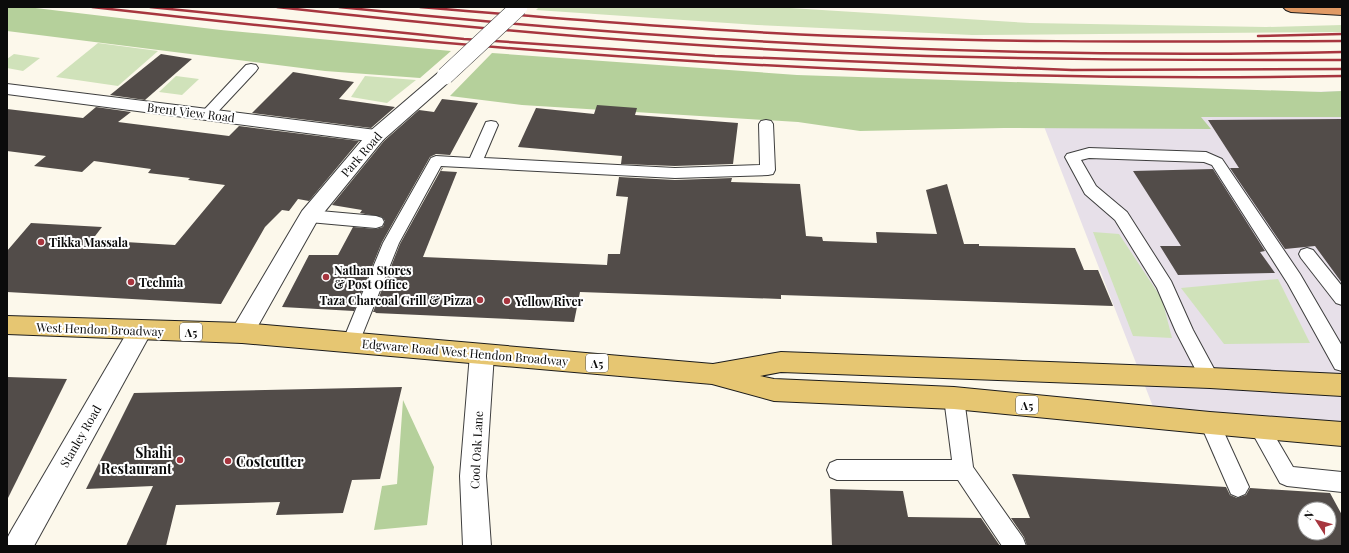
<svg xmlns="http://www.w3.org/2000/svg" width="1349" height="553" viewBox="0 0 1349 553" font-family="'Playfair Display',serif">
  <rect width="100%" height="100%" fill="#fcf8eb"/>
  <path fill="#e7e0e9" d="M 1342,91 L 1342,433 L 1157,417 L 1031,93 L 1275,93 Z"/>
  <g fill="#d0e2ba">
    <path d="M 539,7 L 774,7 L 1030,23 L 1266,27 L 1342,25 L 1342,32 L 972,35 L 757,25 L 536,10 Z"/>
    <path d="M 98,43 L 158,51 L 118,86 L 56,77 Z"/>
    <path d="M 14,54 L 40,58 L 23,71 L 7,68 L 7,59 Z"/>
    <path d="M 176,76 L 199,79 L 182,95 L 159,92 Z"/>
    <path d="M 365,76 L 416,80 L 387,103 L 351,97 Z"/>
    <path d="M 1093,232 L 1119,234 L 1162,299 L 1172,338 L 1133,336 Z"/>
    <path d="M 1278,279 L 1310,343 L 1224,344 L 1181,288 Z"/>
  </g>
  <g fill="#b5d09b">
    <path d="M 7,7 L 27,7 L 221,30 L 451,51 L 420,78 L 325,71 L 7,31 Z"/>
    <path d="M 492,53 L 797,75 L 1321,92 L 1342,91 L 1342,117 L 1201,117 L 1211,129 L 1004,128 L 860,131 L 798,122 L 522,105 L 450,96 Z"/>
    <path d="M 403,400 L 434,467 L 427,525 L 374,530 L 382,486 L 397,484 Z"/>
  </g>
  <g fill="#524c49" fill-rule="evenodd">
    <path d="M 161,54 L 192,59 L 145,100 L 110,95 Z"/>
    <path d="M 293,72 L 354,82 L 339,99 L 395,107 L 371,128 L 252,113 Z"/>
    <path d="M 442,99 L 478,103 L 450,155 L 436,154 L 430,157 L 382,242 L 354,311 L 282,307 L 309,255 L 338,255 L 353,227 L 376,229 L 383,227 L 385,221 L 382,217 L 360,213 L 362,210 L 332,205 L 384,141 L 419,110 L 434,112 Z"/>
    <path d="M 597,105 L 637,108 L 635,115 L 738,123 L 733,164 L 675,166 L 621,164 L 622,156 L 518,147 L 536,108 L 594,114 Z"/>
    <path d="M 96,107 L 131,112 L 118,122 L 229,136 L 239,126 L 359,141 L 309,201 L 298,199 L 289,211 L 282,210 L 265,227 L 221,304 L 7,292 L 7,251 L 31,223 L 102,227 L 92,240 L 175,245 L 225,185 L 188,180 L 190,178 L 148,173 L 151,169 L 94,161 L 82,172 L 34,166 L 46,156 L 7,151 L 7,109 L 83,118 Z"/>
    <path d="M 1342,119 L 1342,283 L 1315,246 L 1285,249 L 1230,168 L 1239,168 L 1208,120 Z"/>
    <path d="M 442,168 L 443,168 L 441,171 L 457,172 L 423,257 L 607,265 L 608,254 L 620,254 L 628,197 L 616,196 L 619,177 L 675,180 L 732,178 L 731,182 L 800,184 L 806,236 L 822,237 L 823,241 L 877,243 L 876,232 L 937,234 L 926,190 L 947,184 L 964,244 L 979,244 L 979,246 L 1075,248 L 1084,270 L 1098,270 L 1113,306 L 781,295 L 781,299 L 580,292 L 574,322 L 375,313 L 376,312 L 373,312 L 400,244 Z"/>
    <path d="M 1213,169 L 1265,251 L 1260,252 L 1275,273 L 1178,275 L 1160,246 L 1181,246 L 1133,171 Z"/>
    <path d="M 7,377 L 67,379 L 7,500 Z"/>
    <path d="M 402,387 L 380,479 L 352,480 L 343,513 L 276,515 L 280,502 L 176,505 L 166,546 L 126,546 L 153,486 L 86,489 L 134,393 Z"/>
    <path d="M 1012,474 L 1226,487 L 1230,495 L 1237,498 L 1246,495 L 1250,488 L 1330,493 L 1342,515 L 1342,546 L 1027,546 L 1024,537 L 1011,518 L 1030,518 ZM 1305,509 L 1329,509 L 1329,533 L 1305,533 Z"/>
    <path d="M 830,489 L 903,491 L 908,517 L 981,518 L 1000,546 L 832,546 Z"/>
  </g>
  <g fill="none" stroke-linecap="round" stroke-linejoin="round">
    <defs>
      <g id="service">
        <path d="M 251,64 L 256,65 L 258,68 L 256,71 L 213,117 L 208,118 L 203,117 L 201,114 L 203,111 L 246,65 Z"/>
        <path d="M 766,120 L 771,121 L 773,124 L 775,170 L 773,174 L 768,175 L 675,178 L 441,166 L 399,243 L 357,348 L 351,351 L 345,348 L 342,343 L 383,243 L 431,158 L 436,156 L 470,158 L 486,122 L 491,121 L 496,122 L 498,125 L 484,158 L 675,168 L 760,165 L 759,124 L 761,121 Z"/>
        <path d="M 1089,148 L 1206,152 L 1222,159 L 1300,274 L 1342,346 L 1342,371 L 1335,369 L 1288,284 L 1212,165 L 1204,162 L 1089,158 L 1081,160 L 1096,186 L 1127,212 L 1171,281 L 1193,330 L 1219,378 L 1217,384 L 1210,386 L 1203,384 L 1176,332 L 1157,288 L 1115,220 L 1085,194 L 1065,157 L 1067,154 Z"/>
        <path d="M 309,210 L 376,216 L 382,218 L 384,222 L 382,226 L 376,228 L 309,222 L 303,220 L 301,216 L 303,212 Z"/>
        <path d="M 1307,248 L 1313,250 L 1342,286 L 1342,305 L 1336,303 L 1301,258 L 1299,254 L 1301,250 Z"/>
        <path d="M 954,390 L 961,392 L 964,398 L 973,467 L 1023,538 L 1026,546 L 1002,546 L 958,480 L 837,480 L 830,477 L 827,470 L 830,463 L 837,460 L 952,460 L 944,398 L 947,392 Z"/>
        <path d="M 1210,414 L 1217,417 L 1249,487 L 1245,494 L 1238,497 L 1231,494 L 1200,423 L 1203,417 Z"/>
        <path d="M 1259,418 L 1266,421 L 1293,467 L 1342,472 L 1342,492 L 1287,486 L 1280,483 L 1249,427 L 1252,421 Z"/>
      </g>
      <path id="pedestrian" d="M 140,322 L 148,324 L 152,331 L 34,546 L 9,546 L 7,540 L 11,531 L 132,324 Z"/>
      <g id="minor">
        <path d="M 7,84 L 376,130 L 383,132 L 385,136 L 383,140 L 376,142 L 7,94 Z"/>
        <path d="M 21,527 L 31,531 L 35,541 L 33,546 L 7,546 C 7,534 10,531 21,527 Z"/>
      </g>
      <g id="tertiary">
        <path d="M 445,71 L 451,72 L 454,76 L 451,80 L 383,140 L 317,221 L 250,340 L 242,343 L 234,340 L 230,333 L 234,326 L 302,211 L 369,132 L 439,72 Z"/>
        <path d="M 482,344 L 490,347 L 494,354 L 486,476 L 491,546 L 463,546 L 460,476 L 470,354 L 474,347 Z"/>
      </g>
      <path id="primary" d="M 7,316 L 242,323 L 713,364 L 781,352 L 1210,368 L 1342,374 L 1342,396 L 1210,388 L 781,372 L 760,376 L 774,379 L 954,387 L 1210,412 L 1342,422 L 1342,446 L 1210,434 L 954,409 L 774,401 L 712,384 L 242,343 L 7,334 Z"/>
      <path id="motorway" d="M 1283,7 L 1342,7 L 1342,15 L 1291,12 L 1286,10 Z"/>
    </defs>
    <use href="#service" stroke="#3e3e3e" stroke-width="2"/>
    <use href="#pedestrian" stroke="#3e3e3e" stroke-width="2"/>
    <use href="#minor" stroke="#3e3e3e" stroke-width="2"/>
    <use href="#tertiary" stroke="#3e3e3e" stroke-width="2"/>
    <use href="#primary" stroke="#1c1c1c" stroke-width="2"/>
    <use href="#motorway" stroke="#1c1c1c" stroke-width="2"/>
    <use href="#service" fill="#fff" fill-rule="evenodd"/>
    <use href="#pedestrian" fill="#fff" fill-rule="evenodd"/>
    <use href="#minor" fill="#fff" fill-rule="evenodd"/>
    <use href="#tertiary" fill="#fff" fill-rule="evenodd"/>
    <use href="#primary" fill="#e6c672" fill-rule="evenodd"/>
    <use href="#motorway" fill="#e09a65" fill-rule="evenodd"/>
    <g stroke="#a7363f" stroke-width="2.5">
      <path d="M 92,7 C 507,55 924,84 1342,76"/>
      <path d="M 150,7 L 464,39 L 715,56 L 1072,70 L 1342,69"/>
      <path d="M 277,7 C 465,28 654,45 843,53 C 1010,60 1176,60 1342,60"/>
      <path d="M 339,7 C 672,42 1007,60 1342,52"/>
      <path d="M 420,7 C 537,17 654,27 772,33 C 962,43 1152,42 1342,41"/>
      <path d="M 1258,36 L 1342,34"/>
    </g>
    <defs>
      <path id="tertiary-bridge" d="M 445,76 L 519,7"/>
    </defs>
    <use href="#tertiary-bridge" stroke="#3e3e3e" stroke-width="18" stroke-linecap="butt"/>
    <use href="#tertiary-bridge" stroke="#fff" stroke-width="17"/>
  </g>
  <g fill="#a7363f" stroke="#fff" stroke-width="1.5">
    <circle cx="41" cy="242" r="4"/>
    <circle cx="326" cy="277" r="4"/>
    <circle cx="131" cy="282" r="4"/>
    <circle cx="480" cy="300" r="4"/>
    <circle cx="507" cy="301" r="4"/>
    <circle cx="180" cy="460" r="4"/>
    <circle cx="228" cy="461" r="4"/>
  </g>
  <g text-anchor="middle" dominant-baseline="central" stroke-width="4" stroke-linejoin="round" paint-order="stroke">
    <g fill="#fff" stroke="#545454" stroke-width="1">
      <rect x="180" y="323" width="22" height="18" rx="3"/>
      <rect x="586" y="354" width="22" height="18" rx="3"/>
      <rect x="1016" y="396" width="22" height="18" rx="3"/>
    </g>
    <g font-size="11" font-weight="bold" fill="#0b0b0b">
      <text x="191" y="332">A5</text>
      <text x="597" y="363">A5</text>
      <text x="1027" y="405">A5</text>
    </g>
    <g font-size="12" fill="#0b0b0b" stroke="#fff">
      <text transform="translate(191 112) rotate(7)">Brent View Road</text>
      <text transform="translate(361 154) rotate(-49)">Park Road</text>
      <text transform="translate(100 329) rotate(2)">West Hendon Broadway</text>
      <text transform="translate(465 352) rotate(5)">Edgware Road West Hendon Broadway</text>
      <text transform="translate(80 436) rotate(-60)">Stanley Road</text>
      <text transform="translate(476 450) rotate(-87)">Cool Oak Lane</text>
    </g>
    <g font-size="12" font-weight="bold" fill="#0b0b0b" stroke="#fff" text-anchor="start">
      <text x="49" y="242">Tikka Massala</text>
      <text x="334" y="270">Nathan Stores<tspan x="334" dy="14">&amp; Post Office</tspan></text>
      <text x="139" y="282">Technia</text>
      <text x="472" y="300" text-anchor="end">Taza Charcoal Grill &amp; Pizza</text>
      <text x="515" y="301">Yellow River</text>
    </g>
    <g font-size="14" font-weight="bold" fill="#0b0b0b" stroke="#fff" text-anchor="end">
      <text x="172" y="452">Shahi<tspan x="172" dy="16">Restaurant</tspan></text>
      <text x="236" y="461" text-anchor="start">Costcutter</text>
    </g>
  </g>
  <rect width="1349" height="553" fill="none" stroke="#0b0b0b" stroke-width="16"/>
  <g transform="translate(1317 521) rotate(306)"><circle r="19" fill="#ffffff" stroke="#9d9d9d"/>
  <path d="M0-3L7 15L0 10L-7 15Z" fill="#a7363f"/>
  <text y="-6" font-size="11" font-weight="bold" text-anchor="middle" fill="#0b0b0b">N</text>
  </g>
</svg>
